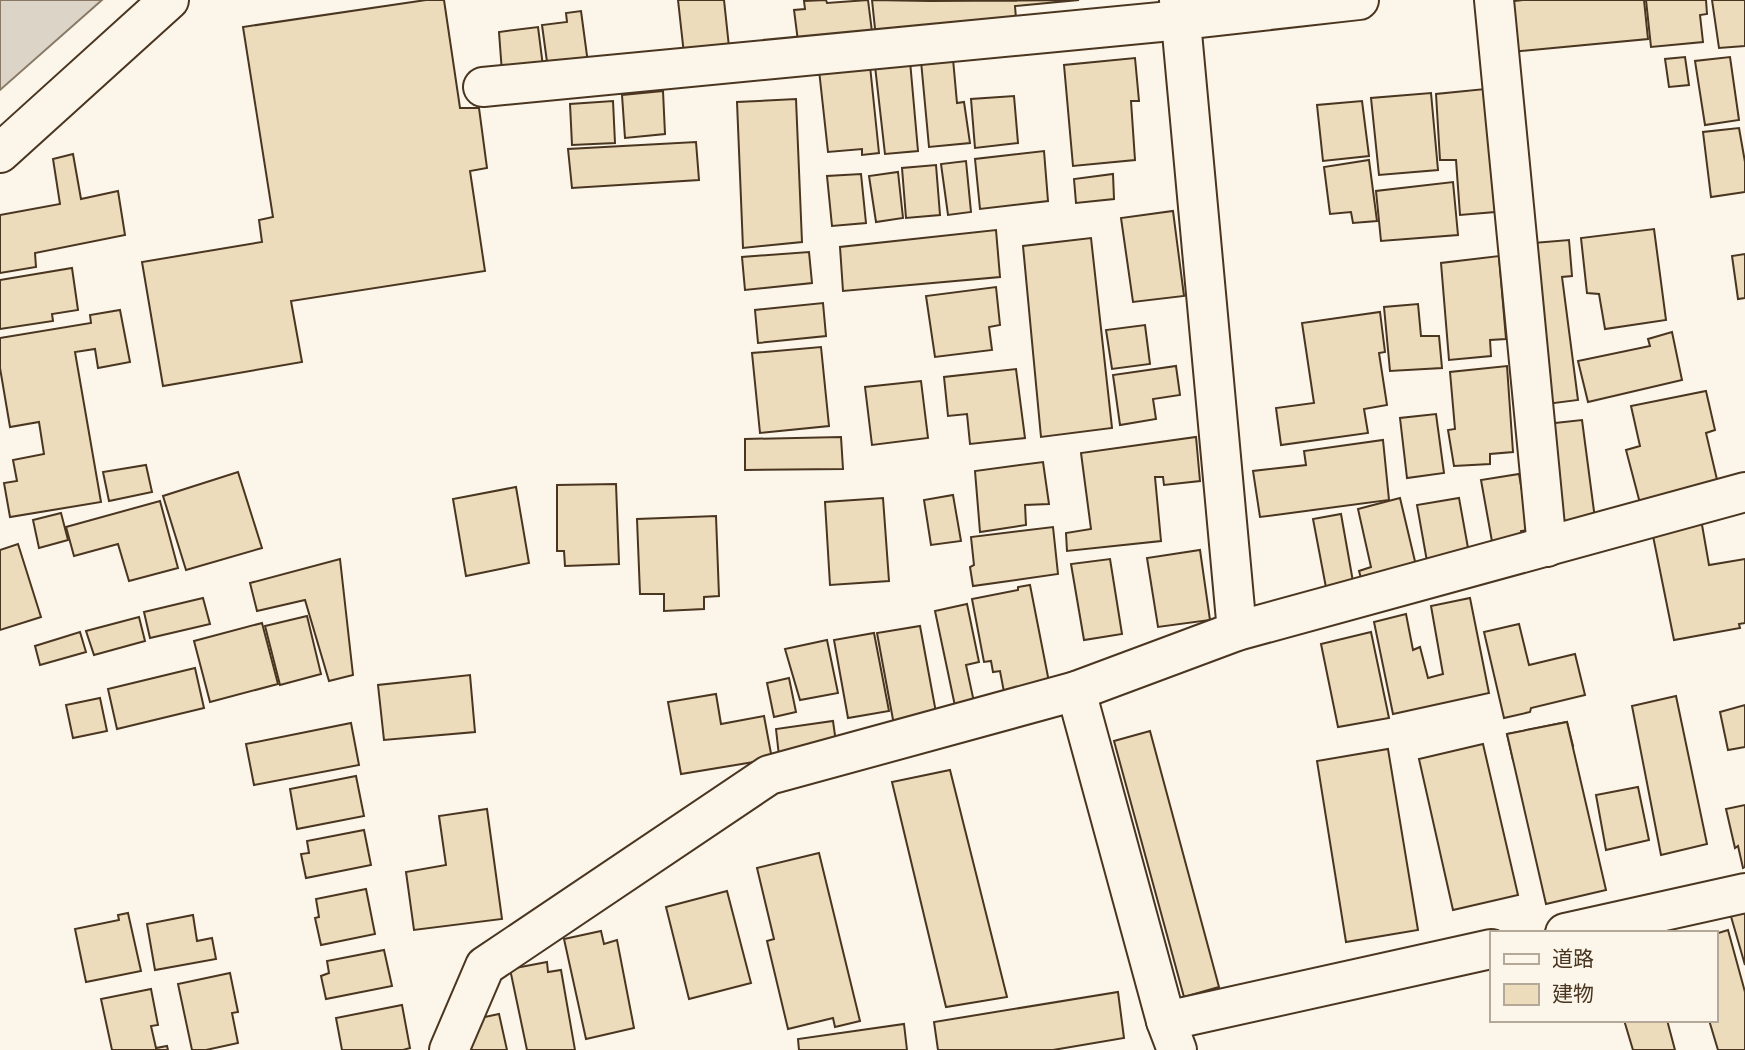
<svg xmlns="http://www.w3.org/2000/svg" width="1745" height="1050" viewBox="0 0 1745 1050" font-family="'DM Sans','Noto Sans JP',sans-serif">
  <rect width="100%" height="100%" fill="#fbf6e9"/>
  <path fill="#dcd4c6" stroke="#887966" stroke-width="2" d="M 0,0 L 102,0 L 0,90 Z"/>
  <g fill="#ecdcbc" stroke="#4a3520" stroke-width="2">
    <path d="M 426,0 L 444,0 L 460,108 L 479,108 L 487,168 L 470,171 L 485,271 L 291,301 L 302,362 L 163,386 L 142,262 L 262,242 L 259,220 L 273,217 L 243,27 Z"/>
    <path d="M 678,0 L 724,0 L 729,47 L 684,54 Z"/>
    <path d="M 826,0 L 827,3 L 868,0 L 874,48 L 800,57 L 794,10 L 805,9 L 804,1 Z"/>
    <path d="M 872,0 L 930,1 L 1079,0 L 1015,6 L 1018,44 L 878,57 Z"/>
    <path d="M 1523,0 L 1644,0 L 1648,39 L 1501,53 L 1497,3 Z"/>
    <path d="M 1646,0 L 1706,0 L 1707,14 L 1700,15 L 1703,42 L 1651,47 Z"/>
    <path d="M 1712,0 L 1745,0 L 1745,46 L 1719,48 Z"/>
    <path d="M 581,11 L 590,78 L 550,84 L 542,25 L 567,22 L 566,13 Z"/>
    <path d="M 538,27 L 545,82 L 503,86 L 499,32 Z"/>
    <path d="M 1685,57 L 1689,85 L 1669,87 L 1665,59 Z"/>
    <path d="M 1730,57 L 1739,120 L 1705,125 L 1695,61 Z"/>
    <path d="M 1135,58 L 1139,101 L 1131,101 L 1135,160 L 1073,166 L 1064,65 Z"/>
    <path d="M 953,59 L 957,103 L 964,102 L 970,143 L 929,147 L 921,61 Z"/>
    <path d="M 910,61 L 918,151 L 885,154 L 875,66 Z"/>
    <path d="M 870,66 L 879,153 L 862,155 L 862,149 L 828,152 L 819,70 Z"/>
    <path d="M 1485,89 L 1495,212 L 1460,215 L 1456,160 L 1440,160 L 1436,94 Z"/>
    <path d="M 663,91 L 665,134 L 625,138 L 622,95 Z"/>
    <path d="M 1431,93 L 1438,170 L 1379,175 L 1371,98 Z"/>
    <path d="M 1014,96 L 1018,143 L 975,148 L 971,99 Z"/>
    <path d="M 796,99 L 802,242 L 743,248 L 737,102 Z"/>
    <path d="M 613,101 L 615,143 L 572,145 L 570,104 Z"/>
    <path d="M 1362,101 L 1369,156 L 1323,161 L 1317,105 Z"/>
    <path d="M 1739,128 L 1745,162 L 1745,192 L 1711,197 L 1703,132 Z"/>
    <path d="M 696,142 L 699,180 L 572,188 L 568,149 Z"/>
    <path d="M 1044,151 L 1048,201 L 980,209 L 975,159 Z"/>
    <path d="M 73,154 L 81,199 L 118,191 L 125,235 L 35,253 L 36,267 L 0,273 L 0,215 L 60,204 L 53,159 Z"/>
    <path d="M 1369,160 L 1377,221 L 1353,223 L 1351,212 L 1330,214 L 1324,167 Z"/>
    <path d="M 966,161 L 971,212 L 948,215 L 941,164 Z"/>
    <path d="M 936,165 L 940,215 L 906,218 L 902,168 Z"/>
    <path d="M 898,172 L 903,218 L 876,222 L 869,176 Z"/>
    <path d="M 861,174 L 866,223 L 832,226 L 827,176 Z"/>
    <path d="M 1113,174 L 1114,199 L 1076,203 L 1074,179 Z"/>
    <path d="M 1453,182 L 1458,235 L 1381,241 L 1376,191 Z"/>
    <path d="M 1173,211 L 1184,296 L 1133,302 L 1121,218 Z"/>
    <path d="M 1654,229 L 1666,320 L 1605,329 L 1599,294 L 1587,293 L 1581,238 Z"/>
    <path d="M 996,230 L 1000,277 L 843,291 L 840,247 Z"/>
    <path d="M 1091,238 L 1112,428 L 1041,437 L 1023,246 Z"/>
    <path d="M 1569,240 L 1572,276 L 1562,277 L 1578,400 L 1539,405 L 1520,244 Z"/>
    <path d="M 809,252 L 812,283 L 745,290 L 742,257 Z"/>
    <path d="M 1745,254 L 1745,298 L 1738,299 L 1732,256 Z"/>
    <path d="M 1499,256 L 1506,339 L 1490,340 L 1491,356 L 1449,360 L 1441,263 Z"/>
    <path d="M 72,268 L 78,310 L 52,314 L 53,321 L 0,329 L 0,280 Z"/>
    <path d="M 996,287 L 1000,325 L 989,327 L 992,350 L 935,357 L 926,296 Z"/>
    <path d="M 823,303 L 826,336 L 758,343 L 755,310 Z"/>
    <path d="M 1418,304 L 1421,336 L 1439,336 L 1442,368 L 1390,371 L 1384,307 Z"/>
    <path d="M 120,310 L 130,362 L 98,368 L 95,349 L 75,352 L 101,502 L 10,517 L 4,483 L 17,481 L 13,460 L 44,454 L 39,422 L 10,427 L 0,368 L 0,338 L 91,323 L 90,315 Z"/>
    <path d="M 1380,312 L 1385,352 L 1379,353 L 1387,405 L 1364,409 L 1368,433 L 1281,445 L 1276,408 L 1314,403 L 1302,323 Z"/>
    <path d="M 1145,325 L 1150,364 L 1112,369 L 1106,330 Z"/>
    <path d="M 1672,332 L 1682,380 L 1588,402 L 1578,361 L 1650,346 L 1648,339 Z"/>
    <path d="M 821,347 L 829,426 L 760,433 L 752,353 Z"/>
    <path d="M 1176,366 L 1180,395 L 1153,399 L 1156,419 L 1120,425 L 1113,375 Z"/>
    <path d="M 1507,366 L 1513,452 L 1490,454 L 1490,464 L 1454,466 L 1448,430 L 1455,429 L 1450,372 Z"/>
    <path d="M 1016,369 L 1025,438 L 970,444 L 967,414 L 948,416 L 944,377 Z"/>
    <path d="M 921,381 L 928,438 L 872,445 L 865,387 Z"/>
    <path d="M 1706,391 L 1715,430 L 1706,433 L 1719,488 L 1641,507 L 1626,450 L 1640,446 L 1631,406 Z"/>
    <path d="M 1436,414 L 1444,473 L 1407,478 L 1400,418 Z"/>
    <path d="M 1582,420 L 1597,534 L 1552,540 L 1537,425 Z"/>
    <path d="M 841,437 L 843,469 L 745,470 L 745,439 Z"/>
    <path d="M 1196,437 L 1200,481 L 1164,485 L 1163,477 L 1155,477 L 1161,541 L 1067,551 L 1066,533 L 1091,529 L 1081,453 Z"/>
    <path d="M 1383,440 L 1389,500 L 1260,517 L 1253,471 L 1306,465 L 1304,451 Z"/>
    <path d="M 1043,462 L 1049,504 L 1025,505 L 1026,525 L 980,532 L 975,471 Z"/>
    <path d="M 146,465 L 152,492 L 109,501 L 103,472 Z"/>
    <path d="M 238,472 L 262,548 L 186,570 L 163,496 Z"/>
    <path d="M 1519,474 L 1529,530 L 1521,531 L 1522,542 L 1493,547 L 1481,480 Z"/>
    <path d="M 616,484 L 619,564 L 565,566 L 564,551 L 557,551 L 557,485 Z"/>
    <path d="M 516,487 L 529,563 L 466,576 L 453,499 Z"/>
    <path d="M 953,495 L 961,541 L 931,545 L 924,500 Z"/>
    <path d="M 883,498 L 889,581 L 830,585 L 825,502 Z"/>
    <path d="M 1400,498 L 1418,574 L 1364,589 L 1359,571 L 1371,567 L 1358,509 Z"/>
    <path d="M 1459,498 L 1470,559 L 1428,567 L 1417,505 Z"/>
    <path d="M 160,501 L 178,568 L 129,581 L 118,544 L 74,556 L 66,527 Z"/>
    <path d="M 61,513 L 68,540 L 39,548 L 33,520 Z"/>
    <path d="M 1341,514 L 1355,593 L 1328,598 L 1313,519 Z"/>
    <path d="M 716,516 L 719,596 L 704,597 L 704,609 L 664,611 L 664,594 L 640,594 L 637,519 Z"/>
    <path d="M 1701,519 L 1709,565 L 1745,559 L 1745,623 L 1739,624 L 1740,628 L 1674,640 L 1652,531 Z"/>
    <path d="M 1053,527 L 1058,574 L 973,586 L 970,567 L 974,565 L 971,537 Z"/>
    <path d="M 18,544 L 41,617 L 0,630 L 0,550 Z"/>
    <path d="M 1200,550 L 1210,620 L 1158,627 L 1147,558 Z"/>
    <path d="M 340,559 L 353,675 L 329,681 L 305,600 L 257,611 L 250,583 Z"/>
    <path d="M 1110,559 L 1122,634 L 1084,640 L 1071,564 Z"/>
    <path d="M 1030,585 L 1049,682 L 1004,692 L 1000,671 L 993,672 L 991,661 L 984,662 L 972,599 L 1018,590 L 1018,587 Z"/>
    <path d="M 203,598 L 210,624 L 150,638 L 144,612 Z"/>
    <path d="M 1470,598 L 1489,693 L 1393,714 L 1374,622 L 1406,614 L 1413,650 L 1420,647 L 1428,678 L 1443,674 L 1431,606 Z"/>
    <path d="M 967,604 L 979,662 L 966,665 L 974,702 L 955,706 L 935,611 Z"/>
    <path d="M 307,616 L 321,674 L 280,685 L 265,626 Z"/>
    <path d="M 139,617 L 145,641 L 94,655 L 86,631 Z"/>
    <path d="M 262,623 L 278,684 L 210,702 L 194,641 Z"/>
    <path d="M 1519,624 L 1529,665 L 1575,654 L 1585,695 L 1531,708 L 1530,712 L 1504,718 L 1484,632 Z"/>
    <path d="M 920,626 L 937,718 L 894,725 L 877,633 Z"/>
    <path d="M 80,632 L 86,652 L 40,665 L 35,646 Z"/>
    <path d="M 1371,632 L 1389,718 L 1338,727 L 1321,644 Z"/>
    <path d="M 874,633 L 889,711 L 848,718 L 834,640 Z"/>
    <path d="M 827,640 L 838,693 L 800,700 L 785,649 Z"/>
    <path d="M 195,668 L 204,708 L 117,729 L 108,689 Z"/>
    <path d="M 470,675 L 475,732 L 384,740 L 378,685 Z"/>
    <path d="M 789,678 L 796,712 L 774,717 L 767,683 Z"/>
    <path d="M 716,694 L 721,724 L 764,716 L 772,759 L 681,774 L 668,702 Z"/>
    <path d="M 1676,696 L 1707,844 L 1661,855 L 1632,706 Z"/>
    <path d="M 100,698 L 107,731 L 73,738 L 66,705 Z"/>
    <path d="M 1745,705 L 1745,747 L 1728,750 L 1720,712 Z"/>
    <path d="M 833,721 L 838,757 L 780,765 L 776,729 Z"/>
    <path d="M 1567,722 L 1573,746 L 1513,760 L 1507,734 Z"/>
    <path d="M 1567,722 L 1606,890 L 1546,904 L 1507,734 Z"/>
    <path d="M 351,723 L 359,765 L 254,785 L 246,744 Z"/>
    <path d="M 1150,731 L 1219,987 L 1184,997 L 1114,741 Z"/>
    <path d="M 1483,744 L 1518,895 L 1453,910 L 1419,759 Z"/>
    <path d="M 1388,749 L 1418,930 L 1346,942 L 1317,761 Z"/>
    <path d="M 950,770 L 1007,997 L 946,1007 L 892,782 Z"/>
    <path d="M 356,776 L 364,816 L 297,829 L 290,789 Z"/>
    <path d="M 1638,787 L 1649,840 L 1606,850 L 1596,795 Z"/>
    <path d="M 1745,805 L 1745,867 L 1743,868 L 1738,846 L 1735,848 L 1726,809 Z"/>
    <path d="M 487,809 L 502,919 L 414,930 L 406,872 L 446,865 L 439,816 Z"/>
    <path d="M 364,830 L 371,865 L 306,878 L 301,854 L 309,853 L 307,841 Z"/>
    <path d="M 819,853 L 860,1021 L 835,1027 L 833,1018 L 788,1029 L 767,941 L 774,939 L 757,868 Z"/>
    <path d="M 366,889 L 375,934 L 321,945 L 315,918 L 319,917 L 316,899 Z"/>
    <path d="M 727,891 L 751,983 L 689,999 L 666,907 Z"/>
    <path d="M 1745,910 L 1745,965 L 1730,913 Z"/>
    <path d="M 128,913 L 141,971 L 86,982 L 75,929 L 119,920 L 118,915 Z"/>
    <path d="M 193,915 L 197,941 L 212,938 L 216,959 L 155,970 L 147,924 Z"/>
    <path d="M 1728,930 L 1745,992 L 1745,1050 L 1718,1050 L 1709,1020 L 1715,1020 L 1715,934 Z"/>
    <path d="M 601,931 L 604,944 L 617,940 L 634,1028 L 586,1039 L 564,939 Z"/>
    <path d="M 384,950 L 392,986 L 326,999 L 321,976 L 329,973 L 327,961 Z"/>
    <path d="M 547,962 L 548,972 L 561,970 L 575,1050 L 527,1050 L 510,969 Z"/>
    <path d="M 230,973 L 238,1012 L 232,1013 L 238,1043 L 206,1050 L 192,1050 L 178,984 Z"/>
    <path d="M 151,989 L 158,1025 L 151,1026 L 156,1048 L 167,1046 L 168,1050 L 112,1050 L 101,999 Z"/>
    <path d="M 1118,992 L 1124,1038 L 1053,1050 L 938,1050 L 934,1022 Z"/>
    <path d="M 402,1005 L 410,1048 L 403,1050 L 342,1050 L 336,1018 Z"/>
    <path d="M 499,1014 L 507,1050 L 460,1050 L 466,1021 Z"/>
    <path d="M 1624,1020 L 1667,1020 L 1675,1050 L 1633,1050 Z"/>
    <path d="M 904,1024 L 907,1050 L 799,1050 L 798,1039 Z"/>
  </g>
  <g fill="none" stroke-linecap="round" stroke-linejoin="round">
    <defs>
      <g id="street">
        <path d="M 1179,0 L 1237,631"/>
        <path d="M 1494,0 L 1547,547"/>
        <path d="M 483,87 L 1181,20 L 1359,0"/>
        <path d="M 0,153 L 169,0"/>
        <path d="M 1076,691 L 1166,1021 L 1177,1050"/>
        <path d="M 1565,933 L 1745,893"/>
        <path d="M 1166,1021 L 1491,949"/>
        <path d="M 449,1050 L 485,966 L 769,775 L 1076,691 L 1237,631 L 1745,492"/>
      </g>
    </defs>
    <use href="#street" stroke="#4a3520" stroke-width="42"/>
    <use href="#street" stroke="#fbf6e9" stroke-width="38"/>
  </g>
  <rect x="1490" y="931" width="228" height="91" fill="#fbf6e9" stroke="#b4a999" stroke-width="2"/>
  <rect x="1504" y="954" width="35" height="10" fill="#fbf6e9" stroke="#b4a999" stroke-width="2"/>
  <text x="1552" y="966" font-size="21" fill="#4a3520">道路</text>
  <rect x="1504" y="984" width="35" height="21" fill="#ecdcbc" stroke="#b4a999" stroke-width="2"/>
  <text x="1552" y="1001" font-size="21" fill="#4a3520">建物</text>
</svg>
